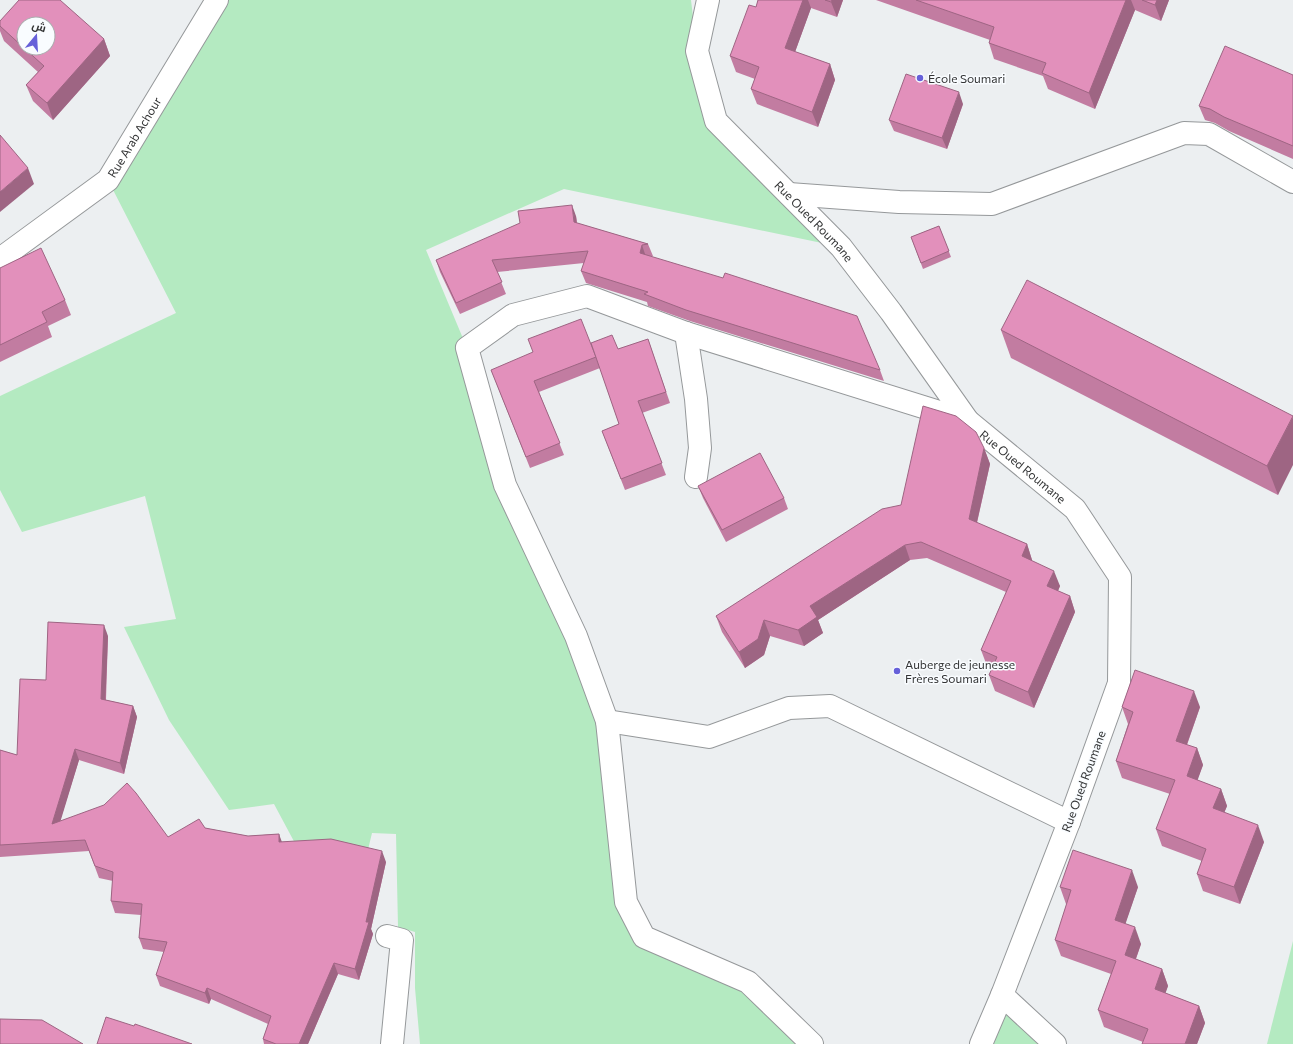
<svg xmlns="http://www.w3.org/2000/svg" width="1293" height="1044" viewBox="0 0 1293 1044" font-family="Commissioner,Cairo,sans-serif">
  <rect width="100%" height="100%" fill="#eceff1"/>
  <g fill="#b4eac1">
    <path d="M 217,0 L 691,0 L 697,51 L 716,121 L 841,247 L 564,189 L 426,250 L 467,348 L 505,485 L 607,721 L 626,902 L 644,937 L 748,982 L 812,1044 L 420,1044 L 415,988 L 415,932 L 398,927 L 396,834 L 372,833 L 365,862 L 297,847 L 274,804 L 229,810 L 169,720 L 124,627 L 176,619 L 145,496 L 22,532 L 0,490 L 0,396 L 176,313 L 108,180 Z"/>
    <path d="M 1293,941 L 1293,1044 L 1267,1044 Z"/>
    <path d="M 1002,995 L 1055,1044 L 981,1044 Z"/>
  </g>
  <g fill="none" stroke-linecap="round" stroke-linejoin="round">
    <defs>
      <g id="minor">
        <path id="s1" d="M 708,0 L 697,51 L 716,121 L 841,247 L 891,312 L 968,421 L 1075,509 L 1120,577 L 1119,683 L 1069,822 L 1002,995 L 981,1044"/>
        <path d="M 789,194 L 899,202 L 992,204 L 1184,133 L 1209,134 L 1293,182"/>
        <path id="s2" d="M 0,259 L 108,180 L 217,0"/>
        <path d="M 686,333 L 696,399 L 700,448 L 696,477"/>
        <path d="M 607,721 L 709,737 L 789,708 L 830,706 L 1069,822"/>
        <path d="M 387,936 L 402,940 L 392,1044"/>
        <path d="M 1002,995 L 1055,1044"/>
        <path d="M 812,1044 L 748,982 L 644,937 L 626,902 L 607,721 L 576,636 L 505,485 L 467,348 L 513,315 L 587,296 L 686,333 L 968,421"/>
      </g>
    </defs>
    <use href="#minor" stroke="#95989a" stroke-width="24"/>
    <use href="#minor" stroke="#fff" stroke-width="22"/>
  </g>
  <g fill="#c27ca1">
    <path d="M 758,0 L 843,0 L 837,17 L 811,8 L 795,52 L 830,64 L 835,80 L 818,127 L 757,104 L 751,89 L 755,79 L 736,72 L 730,56 L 756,7 Z"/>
    <path d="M 876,0 L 1169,0 L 1161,21 L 1135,10 L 1095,109 L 1048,89 L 1043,76 L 994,59 L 989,43 L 990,40 Z"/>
    <path d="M 0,21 L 104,39 L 110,56 L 53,120 L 33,101 L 26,85 L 38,72 L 4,41 L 0,31 Z"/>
    <path d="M 1293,75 L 1293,159 L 1229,131 L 1215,123 L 1205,120 L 1199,106 Z"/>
    <path d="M 963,104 L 947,149 L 894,131 L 889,120 Z"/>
    <path d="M 576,216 L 577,223 L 648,244 L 653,256 L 649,256 L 880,370 L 884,381 L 690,321 L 648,306 L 647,302 L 586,283 L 581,271 L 584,263 L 497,272 L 506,294 L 460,314 L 440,272 L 436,260 Z"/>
    <path d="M 939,226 L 951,257 L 923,269 L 911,237 Z"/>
    <path d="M 0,268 L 65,300 L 71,315 L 48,326 L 52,337 L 0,362 Z"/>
    <path d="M 1001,330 L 1293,416 L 1278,495 L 1011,358 Z"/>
    <path d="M 648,339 L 670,403 L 642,413 L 666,475 L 625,490 L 602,431 L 619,424 L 600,368 L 539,392 L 564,455 L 530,468 L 491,370 L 596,357 Z"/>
    <path d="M 984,448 L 990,464 L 977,523 L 1027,544 L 1032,560 L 1032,561 L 1060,586 L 1058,591 L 1070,596 L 1075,612 L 1034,708 L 995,691 L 989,675 L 992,668 L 987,666 L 981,650 L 1006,592 L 927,558 L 910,560 L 818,620 L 823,633 L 804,646 L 770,636 L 764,655 L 745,668 L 722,632 L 716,616 L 901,505 Z"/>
    <path d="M 698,486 L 784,498 L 788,509 L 726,542 L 703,498 Z"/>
    <path d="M 108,636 L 106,700 L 133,706 L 137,717 L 124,774 L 79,760 L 60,821 L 168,837 L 205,828 L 248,836 L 279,834 L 281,842 L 386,862 L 371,929 L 373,934 L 359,980 L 338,974 L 308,1044 L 264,1044 L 263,1039 L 268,1024 L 211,999 L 209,1004 L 160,986 L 156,975 L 164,952 L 143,949 L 139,938 L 141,915 L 115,913 L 111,901 L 113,881 L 99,878 L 89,851 L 0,857 L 0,750 L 17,755 L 46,680 Z"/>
    <path d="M 1122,707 L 1200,707 L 1187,745 L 1197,748 L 1203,765 L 1197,780 L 1221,789 L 1227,806 L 1224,813 L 1264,842 L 1240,904 L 1203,891 L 1197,874 L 1202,861 L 1162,846 L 1156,829 L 1170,794 L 1122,778 L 1116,761 L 1128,724 Z"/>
    <path d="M 1060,887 L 1138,887 L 1125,924 L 1141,944 L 1136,959 L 1162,969 L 1168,986 L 1165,993 L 1199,1006 L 1205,1023 L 1197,1044 L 1142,1044 L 1143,1042 L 1104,1027 L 1098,1010 L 1111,974 L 1061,956 L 1055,940 L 1067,904 L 1066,904 Z"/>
  </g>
  <g fill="#9e6583">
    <path d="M 803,0 L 808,0 L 811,8 L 791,63 L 785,48 Z"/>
    <path d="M 832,0 L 843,0 L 837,17 L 831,2 Z"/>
    <path d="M 1126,0 L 1131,0 L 1135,10 L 1095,109 L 1089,93 Z"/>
    <path d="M 1157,0 L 1169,0 L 1161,21 L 1155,5 Z"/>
    <path d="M 104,39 L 110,56 L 53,120 L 47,103 Z"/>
    <path d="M 830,64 L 835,80 L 818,127 L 812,112 Z"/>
    <path d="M 959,92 L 963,104 L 947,149 L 942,138 Z"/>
    <path d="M 28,168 L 34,184 L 0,212 L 0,192 Z"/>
    <path d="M 572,205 L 576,216 L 578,233 L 574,222 Z"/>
    <path d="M 642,245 L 646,257 L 640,253 Z"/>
    <path d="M 1293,417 L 1293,465 L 1278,495 L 1267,466 Z"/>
    <path d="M 984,448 L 990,464 L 974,535 L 969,519 Z"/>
    <path d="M 1027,544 L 1032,560 L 1027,572 L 1022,556 Z"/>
    <path d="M 905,545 L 910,560 L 818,620 L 823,633 L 804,646 L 798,630 L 810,606 Z"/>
    <path d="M 1054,571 L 1060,586 L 1053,602 L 1047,586 Z"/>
    <path d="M 1070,596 L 1075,612 L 1034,708 L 1028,692 Z"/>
    <path d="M 764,620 L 770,636 L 764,655 L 745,668 L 739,652 Z"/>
    <path d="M 104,625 L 108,636 L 105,710 L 101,699 Z"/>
    <path d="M 1194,691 L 1200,707 L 1182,758 L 1176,741 Z"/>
    <path d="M 133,706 L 137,717 L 124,774 L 120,763 Z"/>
    <path d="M 1197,748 L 1203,765 L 1193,793 L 1187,776 Z"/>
    <path d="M 75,749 L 79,760 L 56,836 L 52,824 Z"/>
    <path d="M 1221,789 L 1227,806 L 1219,825 L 1213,808 Z"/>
    <path d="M 1258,825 L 1264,842 L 1240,904 L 1234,887 Z"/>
    <path d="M 279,834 L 283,845 L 279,842 Z"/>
    <path d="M 382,851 L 386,862 L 371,929 L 373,934 L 359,980 L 355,969 Z"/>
    <path d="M 1132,870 L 1138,887 L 1121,937 L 1115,920 Z"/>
    <path d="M 1135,927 L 1141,944 L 1131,972 L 1125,955 Z"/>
    <path d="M 334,963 L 338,974 L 308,1044 L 299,1044 Z"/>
    <path d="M 1162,969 L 1168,986 L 1161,1006 L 1155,989 Z"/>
    <path d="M 207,988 L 211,999 L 209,1004 L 205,993 Z"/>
    <path d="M 1199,1006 L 1205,1023 L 1197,1044 L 1185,1044 Z"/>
  </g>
  <g fill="#e290bb" stroke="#9e6583">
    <path d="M 19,0 L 60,0 L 104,39 L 47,103 L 26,85 L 44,66 L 24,48 L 48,48 L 48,24 L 24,24 L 24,48 L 0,26 L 0,21 Z"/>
    <path d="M 758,0 L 803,0 L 785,48 L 830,64 L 812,112 L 751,89 L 759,67 L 730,56 L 749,5 L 756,7 Z"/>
    <path d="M 825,0 L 832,0 L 831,2 Z"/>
    <path d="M 916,0 L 1126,0 L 1089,93 L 1042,73 L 1046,63 L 989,43 L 994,27 Z"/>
    <path d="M 1142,0 L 1157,0 L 1155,5 Z"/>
    <path d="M 1225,46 L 1293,75 L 1293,146 L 1224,117 L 1210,109 L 1199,106 Z"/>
    <path d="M 906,74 L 959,92 L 942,138 L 889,120 Z"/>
    <path d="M 0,135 L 28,168 L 0,192 Z"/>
    <path d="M 572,205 L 574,222 L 648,244 L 642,245 L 640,253 L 723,278 L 725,273 L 857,316 L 880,370 L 686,310 L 644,294 L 648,292 L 581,271 L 588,251 L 492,260 L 502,282 L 456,303 L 436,260 L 520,223 L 518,211 Z"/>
    <path d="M 939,226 L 949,251 L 921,263 L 911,237 Z"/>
    <path d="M 41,248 L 65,300 L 42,312 L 47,322 L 0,345 L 0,268 Z"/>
    <path d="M 1027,280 L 1293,416 L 1267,466 L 1001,330 Z"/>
    <path d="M 581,319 L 596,357 L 534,381 L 560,443 L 526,457 L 491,370 L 533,352 L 528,339 Z"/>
    <path d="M 612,335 L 618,349 L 648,339 L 666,392 L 638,401 L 662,463 L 621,479 L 602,431 L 619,424 L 591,343 Z"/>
    <path d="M 923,406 L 956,416 L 976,432 L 984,448 L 969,519 L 1027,544 L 1022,556 L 1054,571 L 1047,586 L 1070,596 L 1028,692 L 989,675 L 997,657 L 981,650 L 1011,581 L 921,542 L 905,545 L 810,606 L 817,617 L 798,630 L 764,620 L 758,639 L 739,652 L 716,616 L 882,509 L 901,505 Z"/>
    <path d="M 760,453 L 784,498 L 722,530 L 698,486 Z"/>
    <path d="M 48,622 L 104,625 L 101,699 L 133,706 L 120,763 L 75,749 L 52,824 L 104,805 L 127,783 L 136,793 L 168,837 L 199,819 L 205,828 L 248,836 L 279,834 L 279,842 L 331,839 L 382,851 L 366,922 L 369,922 L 355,969 L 334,963 L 299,1044 L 276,1044 L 263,1039 L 271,1016 L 207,988 L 205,993 L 156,975 L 167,942 L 139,938 L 142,904 L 111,901 L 113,872 L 95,866 L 85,840 L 0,845 L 0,750 L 17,755 L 20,679 L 46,680 Z"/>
    <path d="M 1135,670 L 1194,691 L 1176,741 L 1197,748 L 1187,776 L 1221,789 L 1213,808 L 1258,825 L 1234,887 L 1197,874 L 1206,849 L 1156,829 L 1175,780 L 1116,761 L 1133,712 L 1122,707 Z"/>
    <path d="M 1073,850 L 1132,870 L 1115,920 L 1135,927 L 1125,955 L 1162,969 L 1155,989 L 1199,1006 L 1185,1044 L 1142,1044 L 1148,1029 L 1098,1010 L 1116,961 L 1055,940 L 1071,890 L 1060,887 Z"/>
    <path d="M 106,1017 L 134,1026 L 135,1024 L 192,1044 L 97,1044 Z"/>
    <path d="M 0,1019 L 42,1020 L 83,1044 L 0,1044 Z"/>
  </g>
  <g fill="#6660d9" stroke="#f9fcff" stroke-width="1.5">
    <circle cx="920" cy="78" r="4"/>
    <circle cx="897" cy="671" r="4"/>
  </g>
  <g text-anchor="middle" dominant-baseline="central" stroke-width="3" stroke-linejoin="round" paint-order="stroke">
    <g font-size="12" fill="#333435" stroke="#f9fcff" text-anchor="start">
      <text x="928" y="78">École Soumari</text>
      <text x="905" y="664">Auberge de jeunesse<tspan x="905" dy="14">Frères Soumari</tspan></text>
    </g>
    <g font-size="12" fill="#333435" stroke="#f9fcff">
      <text stroke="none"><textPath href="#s2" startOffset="184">Rue Arab Achour</textPath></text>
      <text stroke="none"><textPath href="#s1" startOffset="265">Rue Oued Roumane</textPath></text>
      <text stroke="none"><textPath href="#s1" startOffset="589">Rue Oued Roumane</textPath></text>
      <text transform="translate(1083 781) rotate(-70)">Rue Oued Roumane</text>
    </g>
  </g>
  <g transform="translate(36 36) rotate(18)"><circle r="19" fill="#f9fcff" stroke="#aaacae"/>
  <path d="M0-3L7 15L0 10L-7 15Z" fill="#6660d9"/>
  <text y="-6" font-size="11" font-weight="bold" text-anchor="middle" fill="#333435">ش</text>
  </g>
</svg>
